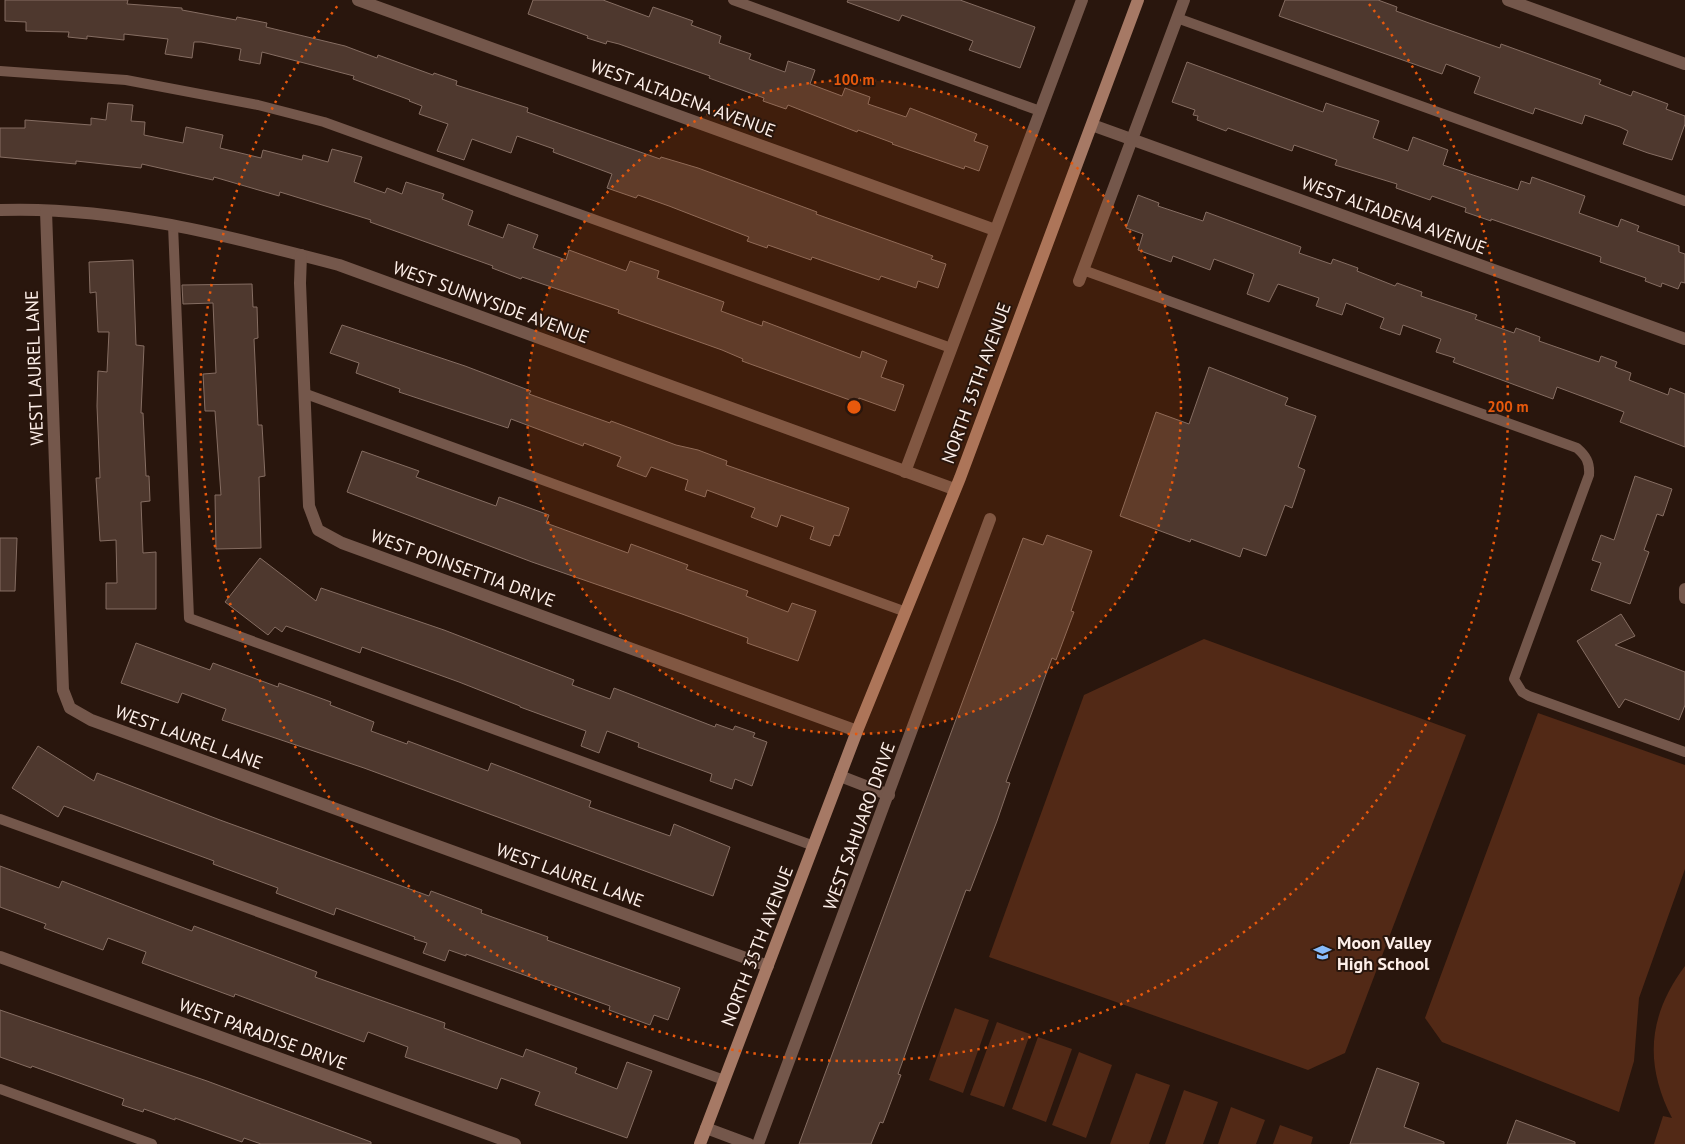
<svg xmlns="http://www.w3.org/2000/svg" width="1685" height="1144" viewBox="0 0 1685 1144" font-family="'PT Sans',sans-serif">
  <rect width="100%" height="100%" fill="#29160d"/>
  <g fill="#522916">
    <path d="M 1204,639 L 1466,735 L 1345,1053 L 1308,1070 L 989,957 L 1084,695 Z"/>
    <path d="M 1538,713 L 1685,765 L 1685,869 L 1639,998 L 1634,1061 L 1619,1112 L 1442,1042 L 1425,1018 Z"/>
    <path d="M 1685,966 L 1685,1144 L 1654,1144 L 1663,1116 L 1672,1118 C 1644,1063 1648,1016 1685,966 Z"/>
    <path d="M 955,1008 L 989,1020 L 963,1093 L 929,1080 Z"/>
    <path d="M 997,1022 L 1030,1034 L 1004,1107 L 970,1095 Z"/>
    <path d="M 1038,1037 L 1072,1049 L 1046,1122 L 1012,1109 Z"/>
    <path d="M 1079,1052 L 1112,1065 L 1086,1138 L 1052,1125 Z"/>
    <path d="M 1136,1073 L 1170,1085 L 1149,1144 L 1110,1144 Z"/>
    <path d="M 1184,1090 L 1218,1102 L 1203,1144 L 1165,1144 Z"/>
    <path d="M 1231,1107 L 1265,1120 L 1256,1144 L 1218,1144 Z"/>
    <path d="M 1280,1125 L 1313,1137 L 1311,1144 L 1273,1144 Z"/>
  </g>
  <g fill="#4e382e" stroke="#856d62">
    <path d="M 5,0 L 128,0 L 127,4 L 182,8 L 182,10 L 236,20 L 237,17 L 267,23 L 266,27 L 345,46 L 377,58 L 378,55 L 433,75 L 434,73 L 457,81 L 456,85 L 528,108 L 527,112 L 660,159 L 661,157 L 698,168 L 817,212 L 816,214 L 933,256 L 931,259 L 946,264 L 938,288 L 918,281 L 916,288 L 881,276 L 879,280 L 812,257 L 811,260 L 768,245 L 767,248 L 747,241 L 749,237 L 669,206 L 638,195 L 636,198 L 607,188 L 612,174 L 553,152 L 554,149 L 517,136 L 511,153 L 472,139 L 464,160 L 437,151 L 448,124 L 419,114 L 422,106 L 409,101 L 410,100 L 353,79 L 354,76 L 262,52 L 260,64 L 239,60 L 241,49 L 201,42 L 194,42 L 192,58 L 165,54 L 168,39 L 124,34 L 124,40 L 87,36 L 87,39 L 68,37 L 69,32 L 26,31 L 26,22 L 5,21 Z"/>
    <path d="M 533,0 L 603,0 L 649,17 L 653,7 L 693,21 L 691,25 L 721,36 L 719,43 L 751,54 L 749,59 L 785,72 L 788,61 L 815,70 L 810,84 L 842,96 L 845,88 L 870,97 L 868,104 L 906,117 L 910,108 L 977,134 L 974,141 L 988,146 L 979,171 L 965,166 L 964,169 L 892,144 L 893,143 L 858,130 L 857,132 L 788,105 L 786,109 L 763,101 L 764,98 L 709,78 L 710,76 L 619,44 L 607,41 L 606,44 L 587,38 L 588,36 L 528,14 Z"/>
    <path d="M 848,0 L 960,0 L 1035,27 L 1020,68 L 969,50 L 973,41 L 902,15 L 899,21 L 847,2 Z"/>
    <path d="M 1285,0 L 1378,0 L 1397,7 L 1396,11 L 1429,23 L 1500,48 L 1501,44 L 1601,80 L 1599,84 L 1631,96 L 1633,91 L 1668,104 L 1666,109 L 1685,116 L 1685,124 L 1672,160 L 1648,153 L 1623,144 L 1628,131 L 1620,127 L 1585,115 L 1582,124 L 1535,108 L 1533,114 L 1474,93 L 1480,77 L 1446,64 L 1442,74 L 1279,16 Z"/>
    <path d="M 1187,62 L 1323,112 L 1326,103 L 1379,121 L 1373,138 L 1408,151 L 1413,137 L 1448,150 L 1443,165 L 1518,190 L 1521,181 L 1530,184 L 1532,177 L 1585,196 L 1579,213 L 1618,227 L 1621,219 L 1639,226 L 1637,231 L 1679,246 L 1679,252 L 1685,254 L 1685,283 L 1681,282 L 1678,289 L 1662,283 L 1661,287 L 1645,281 L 1646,278 L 1600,262 L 1601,257 L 1491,219 L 1491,221 L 1465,212 L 1466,208 L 1432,196 L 1430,200 L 1396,188 L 1397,184 L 1335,165 L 1337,160 L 1294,145 L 1292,151 L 1228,128 L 1226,131 L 1197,120 L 1198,116 L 1193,115 L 1195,110 L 1172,102 Z"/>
    <path d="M 108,103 L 133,105 L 131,121 L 145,122 L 144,135 L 183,143 L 186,127 L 223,135 L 220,148 L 261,158 L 263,150 L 302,160 L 303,155 L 328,162 L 332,149 L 362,157 L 354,182 L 385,193 L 387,188 L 402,194 L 406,182 L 444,194 L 442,199 L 473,211 L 468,225 L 503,238 L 508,224 L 538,235 L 533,248 L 566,260 L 569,250 L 626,271 L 630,261 L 659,271 L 657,278 L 724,302 L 721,311 L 762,326 L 763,321 L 860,358 L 862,351 L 887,361 L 881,377 L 904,385 L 895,411 L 859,398 L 858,403 L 742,361 L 743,359 L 722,350 L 618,313 L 619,310 L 522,277 L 521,279 L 492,268 L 493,266 L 370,222 L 371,220 L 280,192 L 279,196 L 214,177 L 213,180 L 142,164 L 141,168 L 76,161 L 76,164 L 0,157 L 0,128 L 25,128 L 25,120 L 91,125 L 91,118 L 106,120 Z"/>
    <path d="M 1138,195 L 1159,203 L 1158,206 L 1203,221 L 1206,212 L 1301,247 L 1299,253 L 1331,264 L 1333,259 L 1358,268 L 1357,271 L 1395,286 L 1397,283 L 1422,292 L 1421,296 L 1477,315 L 1475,319 L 1514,333 L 1516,328 L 1540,337 L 1539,341 L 1599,362 L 1601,356 L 1617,362 L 1615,367 L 1631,373 L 1629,380 L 1668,395 L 1670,388 L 1685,394 L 1685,447 L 1620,422 L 1624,412 L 1557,387 L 1553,399 L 1453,362 L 1455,358 L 1436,352 L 1441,339 L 1403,325 L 1400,335 L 1380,328 L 1384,318 L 1346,303 L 1342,315 L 1316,306 L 1319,298 L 1278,284 L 1269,302 L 1247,294 L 1254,274 L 1214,259 L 1210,270 L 1173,256 L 1171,262 L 1138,250 L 1143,234 L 1126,228 Z"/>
    <path d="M 133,260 L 136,345 L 144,346 L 141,413 L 143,413 L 146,476 L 149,476 L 150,501 L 141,502 L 143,553 L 156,552 L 156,609 L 106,609 L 106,583 L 117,583 L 116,540 L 100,541 L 96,478 L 100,478 L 97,406 L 98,371 L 107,372 L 109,332 L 98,332 L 96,292 L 90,293 L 89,262 Z"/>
    <path d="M 252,284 L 253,307 L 257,307 L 258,338 L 254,339 L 258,425 L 262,425 L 265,476 L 259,477 L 261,548 L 216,549 L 215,495 L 221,495 L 215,411 L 205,411 L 203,374 L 216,373 L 213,303 L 183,304 L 182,285 Z"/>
    <path d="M 342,325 L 465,366 L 531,391 L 529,394 L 610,423 L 611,421 L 676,445 L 698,450 L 727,461 L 726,465 L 849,508 L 839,536 L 834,535 L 830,546 L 810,539 L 814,527 L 781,515 L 777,527 L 751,517 L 755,508 L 707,490 L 705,497 L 685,490 L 688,480 L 651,467 L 646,477 L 617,466 L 621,457 L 584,443 L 583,446 L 511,419 L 508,428 L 399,392 L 400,389 L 356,373 L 359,363 L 330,353 Z"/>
    <path d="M 1209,367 L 1288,398 L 1285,405 L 1316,416 L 1298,467 L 1305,470 L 1292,508 L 1285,505 L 1266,556 L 1243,548 L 1240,557 L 1191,539 L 1190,542 L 1120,516 L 1156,412 L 1189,424 Z"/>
    <path d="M 362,451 L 419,471 L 416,477 L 496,506 L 499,497 L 549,515 L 546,523 L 628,553 L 631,544 L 688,565 L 686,569 L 748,591 L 746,596 L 788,612 L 792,603 L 816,611 L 798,661 L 747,643 L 748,638 L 682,614 L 532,562 L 347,492 Z"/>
    <path d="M 1635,476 L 1672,489 L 1663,516 L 1657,514 L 1644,550 L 1649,552 L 1630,604 L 1591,590 L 1601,563 L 1592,560 L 1601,535 L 1614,540 Z"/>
    <path d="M 1047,535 L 1092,551 L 1071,611 L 1074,612 L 1056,660 L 1052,658 L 1006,782 L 1010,783 L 997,821 L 970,891 L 966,890 L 923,1005 L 898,1074 L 901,1075 L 883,1123 L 880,1122 L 871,1144 L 799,1144 L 1023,538 L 1043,545 Z"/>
    <path d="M 0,538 L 17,538 L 15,591 L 0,591 Z"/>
    <path d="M 260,558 L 316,601 L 321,588 L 444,630 L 574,680 L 572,685 L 610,699 L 614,688 L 715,727 L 716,724 L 733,730 L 735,726 L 755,733 L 753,737 L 767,742 L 752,786 L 735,779 L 732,789 L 710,781 L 712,774 L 638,747 L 639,743 L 607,731 L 599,753 L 581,746 L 586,731 L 520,707 L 520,706 L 459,682 L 362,647 L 360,653 L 286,626 L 282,632 L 275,627 L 268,635 L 225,602 Z"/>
    <path d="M 1621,614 L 1635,636 L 1615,645 L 1685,672 L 1685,705 L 1679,720 L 1625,699 L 1619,708 L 1577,641 Z"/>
    <path d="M 136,643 L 210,670 L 213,663 L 278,687 L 279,683 L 331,702 L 330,705 L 374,722 L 371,731 L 407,744 L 408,741 L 488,771 L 491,763 L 591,801 L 589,807 L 670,836 L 674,824 L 730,847 L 713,896 L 364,768 L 222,720 L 226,709 L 182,693 L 178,703 L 121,683 Z"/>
    <path d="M 38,746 L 94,781 L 97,773 L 220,820 L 429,896 L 431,891 L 482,910 L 481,913 L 548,937 L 547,940 L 680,988 L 668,1020 L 654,1015 L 650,1025 L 609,1010 L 610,1006 L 466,954 L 466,956 L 449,950 L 445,961 L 423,953 L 427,943 L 414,939 L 415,937 L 336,908 L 334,915 L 276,893 L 278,888 L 213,864 L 214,861 L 64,806 L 58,817 L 12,788 Z"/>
    <path d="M 0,866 L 59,888 L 62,881 L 192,931 L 194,926 L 317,972 L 315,977 L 445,1023 L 444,1028 L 523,1057 L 526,1049 L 577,1068 L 575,1073 L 617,1089 L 627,1062 L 652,1071 L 627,1138 L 535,1105 L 540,1092 L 501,1078 L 497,1089 L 405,1057 L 408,1047 L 368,1032 L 364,1042 L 235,994 L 234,997 L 142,963 L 146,952 L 108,938 L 103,950 L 44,928 L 46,924 L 0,907 Z"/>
    <path d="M 0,1010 L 207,1081 L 371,1142 L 371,1144 L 261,1144 L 244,1138 L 242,1142 L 175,1118 L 175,1120 L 144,1109 L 143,1112 L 122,1105 L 124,1099 L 32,1066 L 31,1068 L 0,1057 Z"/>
    <path d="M 1377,1068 L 1419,1083 L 1404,1127 L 1444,1142 L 1444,1144 L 1350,1144 Z"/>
    <path d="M 1516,1120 L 1575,1142 L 1575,1144 L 1507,1144 Z"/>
  </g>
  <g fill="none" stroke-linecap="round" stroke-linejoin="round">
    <g stroke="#74574b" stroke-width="10">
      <path d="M 733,0 L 1040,111"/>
      <path d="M 1177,18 L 1685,201"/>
      <path d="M 0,71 L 126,80 L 258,105 L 324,122 L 951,348"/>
      <path d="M 173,225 L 189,618 L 814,846"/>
      <path d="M 1083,270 L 1577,448 C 1586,456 1590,462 1589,475 L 1514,679 L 1522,692 L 1529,696 L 1685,752"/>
      <path d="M 306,394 L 906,612"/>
      <path d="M 0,819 L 724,1080"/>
      <path d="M 0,1089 L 152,1144"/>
    </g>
    <g stroke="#74574b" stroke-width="12">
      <path d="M 358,0 L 995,230"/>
      <path d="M 1508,0 L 1685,64"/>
      <path d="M 1092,125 L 1685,339"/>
      <path d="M 0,210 C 116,206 229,236 339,265 L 954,489"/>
      <path d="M 46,211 L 63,690 L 70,708 L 91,720 L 768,966"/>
      <path d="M 301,255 L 300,283 L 309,506 L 318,530 L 342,543 L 857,731"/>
      <path d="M 1079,281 L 1184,0"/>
      <path d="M 905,472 L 1082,0"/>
      <path d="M 1685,589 L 1685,598"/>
      <path d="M 840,776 L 889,795"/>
      <path d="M 0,957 L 515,1144"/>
      <path d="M 706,1128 L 749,1144"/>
      <path d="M 758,1144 L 990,519"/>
    </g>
    <path stroke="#a67965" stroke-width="12" d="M 700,1144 L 857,731 L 960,478 L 1138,0"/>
  </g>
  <circle cx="854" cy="407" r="327" fill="#e8590c" fill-opacity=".12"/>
  <g fill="none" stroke="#e8590c" stroke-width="2.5" stroke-dasharray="2.5 5">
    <circle cx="854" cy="407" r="327"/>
    <path d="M1369 4A654 654 0 1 1 339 4"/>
  </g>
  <defs>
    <symbol id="school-bare" viewBox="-9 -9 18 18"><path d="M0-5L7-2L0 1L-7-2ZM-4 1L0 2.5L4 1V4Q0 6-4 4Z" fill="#87bbfb" stroke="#29160d" stroke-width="2.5" paint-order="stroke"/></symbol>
  </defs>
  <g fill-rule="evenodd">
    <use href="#school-bare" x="1310" y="940" width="25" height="25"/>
  </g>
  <g text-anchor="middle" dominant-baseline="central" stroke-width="4" stroke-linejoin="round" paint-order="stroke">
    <g font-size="18" fill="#fdefe9" stroke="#29160d">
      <text transform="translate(683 98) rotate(20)">WEST ALTADENA AVENUE</text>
      <text transform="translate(1394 215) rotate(20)">WEST ALTADENA AVENUE</text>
      <text transform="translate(491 302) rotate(20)">WEST SUNNYSIDE AVENUE</text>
      <text transform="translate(34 368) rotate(-92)">WEST LAUREL LANE</text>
      <text transform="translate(976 383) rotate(-70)">NORTH 35TH AVENUE</text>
      <text transform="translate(463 568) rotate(20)">WEST POINSETTIA DRIVE</text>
      <text transform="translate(189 737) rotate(20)">WEST LAUREL LANE</text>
      <text transform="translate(859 826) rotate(-70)">WEST SAHUARO DRIVE</text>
      <text transform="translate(570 875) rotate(20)">WEST LAUREL LANE</text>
      <text transform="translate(757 946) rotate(-69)">NORTH 35TH AVENUE</text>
      <text transform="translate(263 1034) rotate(20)">WEST PARADISE DRIVE</text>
    </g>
    <g font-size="18" font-weight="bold" fill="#fdefe9" stroke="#29160d" text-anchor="start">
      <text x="1337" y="942">Moon Valley<tspan x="1337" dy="21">High School</tspan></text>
    </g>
  </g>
  <circle cx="854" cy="407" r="8" fill="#e8590c" stroke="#29160d" stroke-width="2.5"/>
  <g font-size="15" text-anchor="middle" font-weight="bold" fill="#e8590c" stroke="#29160d" stroke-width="4" stroke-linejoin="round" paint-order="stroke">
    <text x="854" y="85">100 m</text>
    <text x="1508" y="412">200 m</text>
  </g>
</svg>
